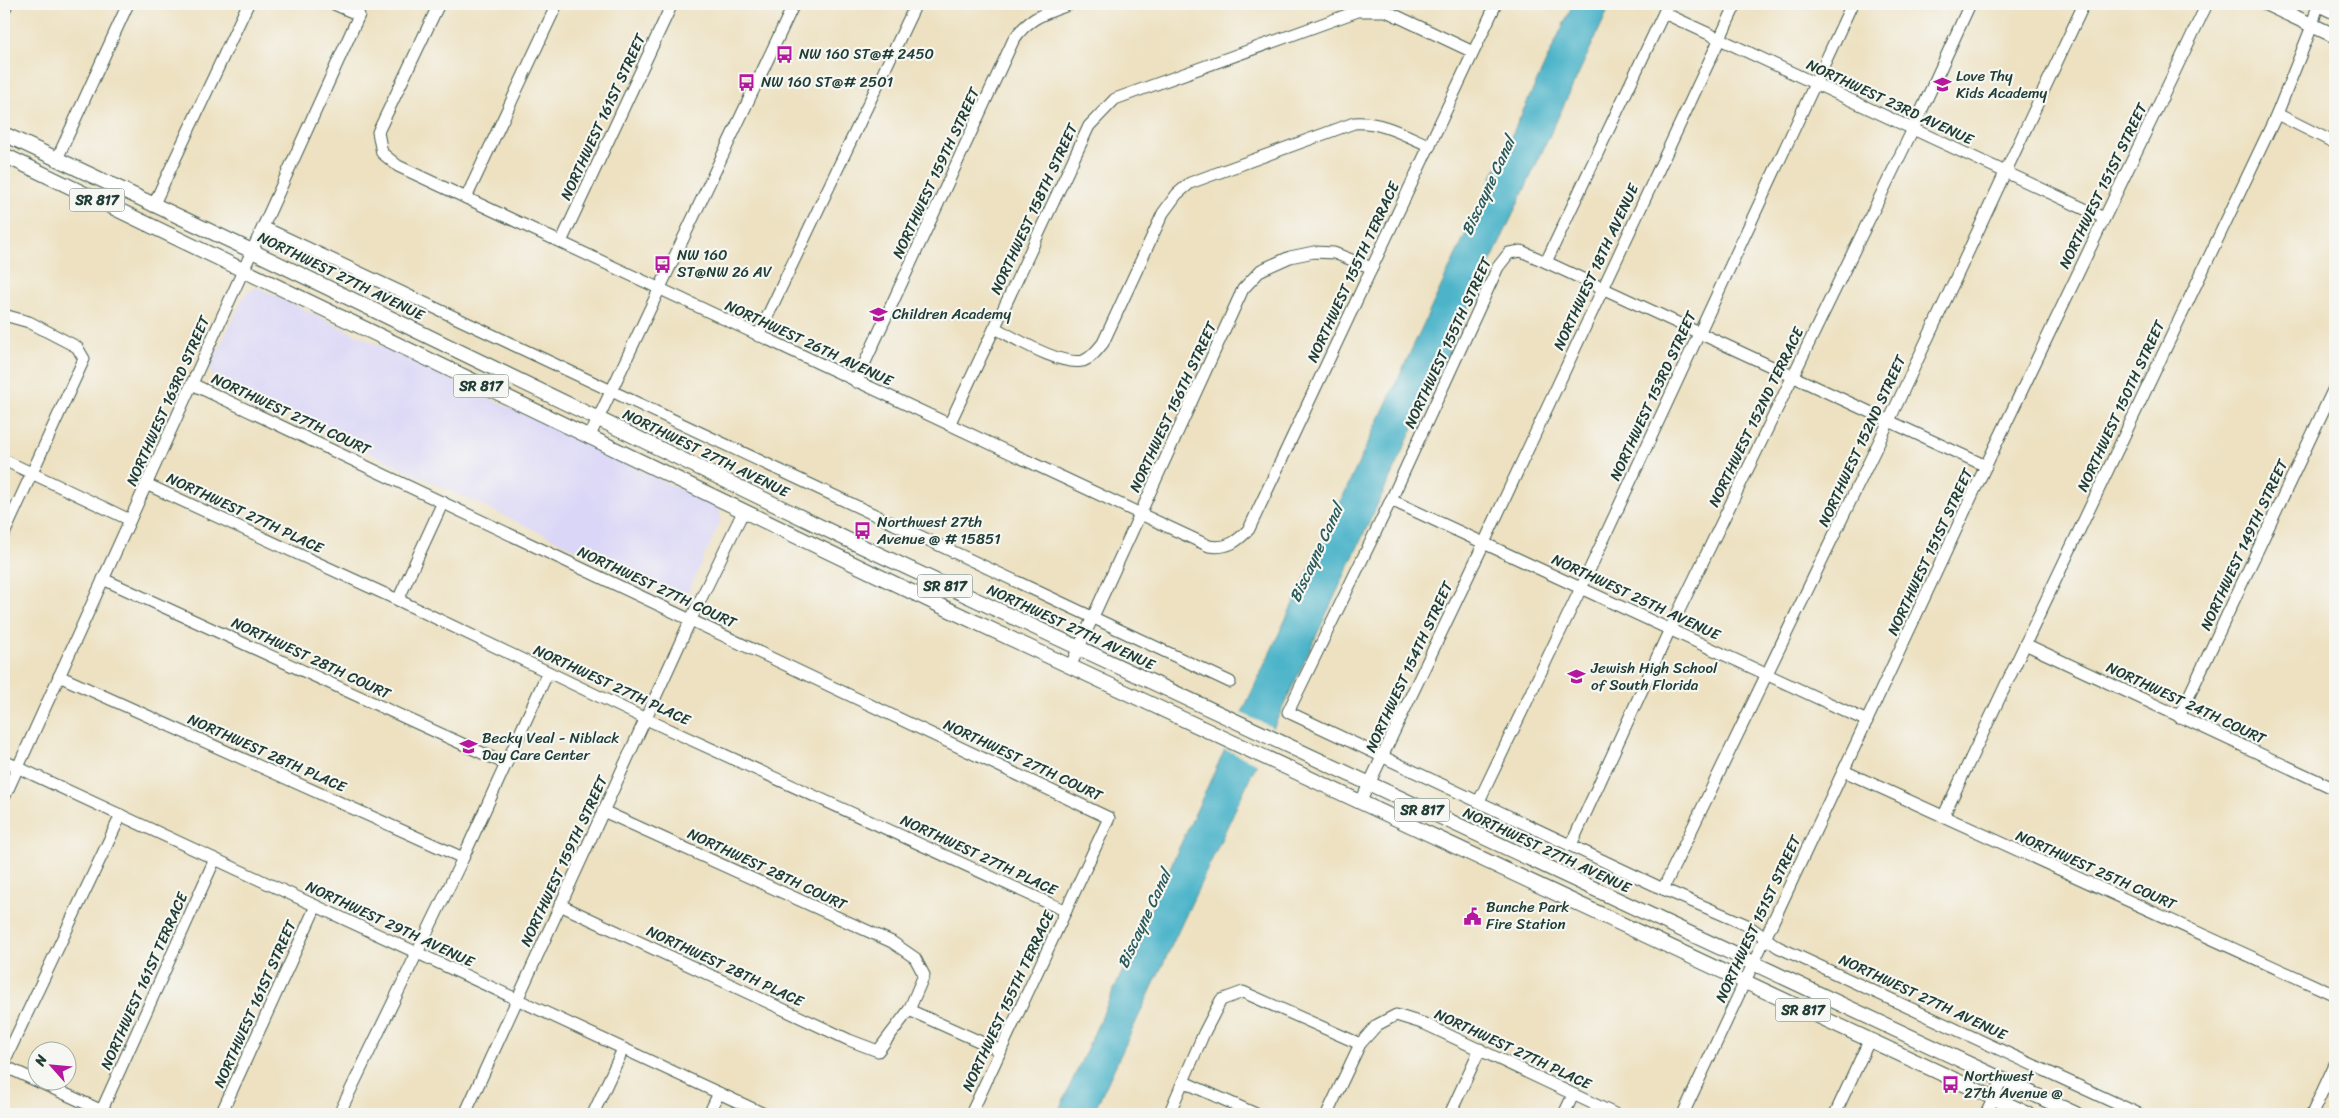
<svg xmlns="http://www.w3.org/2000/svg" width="2339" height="1118" viewBox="0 0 2339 1118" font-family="Sriracha,sans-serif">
  <rect width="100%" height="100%" fill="#f6f6f2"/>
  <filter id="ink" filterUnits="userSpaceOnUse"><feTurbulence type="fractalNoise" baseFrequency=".02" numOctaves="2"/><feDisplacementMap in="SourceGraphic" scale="10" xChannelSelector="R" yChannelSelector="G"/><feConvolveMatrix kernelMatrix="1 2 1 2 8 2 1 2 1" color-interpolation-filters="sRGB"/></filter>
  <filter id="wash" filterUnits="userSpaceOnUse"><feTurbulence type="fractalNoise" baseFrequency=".0096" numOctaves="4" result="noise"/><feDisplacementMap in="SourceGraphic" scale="20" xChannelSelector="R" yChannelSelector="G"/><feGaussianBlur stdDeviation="1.12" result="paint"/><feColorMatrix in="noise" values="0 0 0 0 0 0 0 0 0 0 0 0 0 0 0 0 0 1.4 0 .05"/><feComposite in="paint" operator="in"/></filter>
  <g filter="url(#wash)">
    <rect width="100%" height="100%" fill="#ede1c1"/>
    <path fill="#dad6f7" d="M 257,287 L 715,506 L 720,512 L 720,522 L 688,592 L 682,596 L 676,596 L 216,381 L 209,369 L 245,294 Z"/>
    <path fill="#4bb4c9" stroke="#35787e" d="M 1573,4 L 1611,4 L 1093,1114 L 1057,1114 L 1184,837 Z"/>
    <path fill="#ede1c1" d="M 1239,712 L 1274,728 L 1258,764 L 1222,748 Z"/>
  </g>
  <g filter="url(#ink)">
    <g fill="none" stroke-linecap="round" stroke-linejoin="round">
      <defs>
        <g id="minor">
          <path d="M 439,4 L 378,132 L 382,153 L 398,166 L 1209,546 C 1227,549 1237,542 1249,529 L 1496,4"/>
          <path d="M 4,11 L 7,4"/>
          <path d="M 1664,13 L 2104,218"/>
          <path d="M 2277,114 L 2335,143"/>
          <path d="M 57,159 L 128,4"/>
          <path d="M 466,198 L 557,4"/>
          <path d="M 153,206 L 248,4"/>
          <path d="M 263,227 L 1230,682"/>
          <path d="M 561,242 L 672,4"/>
          <path d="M 1546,262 L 1668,4"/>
          <path d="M 4,315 L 29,322 L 77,347 L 84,359 L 4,534"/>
          <path d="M 995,328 C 1015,338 1060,366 1083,361 C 1092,358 1098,349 1103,343 L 1163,213 L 1177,194 L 1190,183 L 1354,123 C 1381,121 1405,135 1430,146"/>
          <path d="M 758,336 L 916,4"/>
          <path d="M 856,382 L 1013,41 C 1028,17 1046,13 1071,4"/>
          <path d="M 192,384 L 1109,818 L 971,1114"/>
          <path d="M 949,425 L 1089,126 L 1115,99 L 1358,11 L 1386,11 L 1473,52"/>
          <path d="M 589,438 L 794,4"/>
          <path d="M 4,460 L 130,520"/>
          <path d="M 1986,466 L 1546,262 L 1521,251 L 1509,253 L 1498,267 L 1391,500 L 1288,712 L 1663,889 L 1747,925 L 1778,947 L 2139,1114"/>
          <path d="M 146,484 L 398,600 L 646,719 L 1066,911"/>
          <path d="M 1391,500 L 1867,721"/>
          <path d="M 103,579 L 506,764"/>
          <path d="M 398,600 L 443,502"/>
          <path d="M 2025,644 L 2335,789"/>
          <path d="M 1070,667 L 1243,289 L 1261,270 L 1290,257 L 1314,252 L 1334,253 L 1372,268"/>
          <path d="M 59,676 L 463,858"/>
          <path d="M 2179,717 L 2335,386"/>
          <path d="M 4,761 L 764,1114"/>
          <path d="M 1844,771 L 2335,995"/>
          <path d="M 4,798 L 359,15 L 334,4"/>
          <path d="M 1479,801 L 1581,588 L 1852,4"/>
          <path d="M 1360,803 L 1484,543 L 1736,4"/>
          <path d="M 1943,817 L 2277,114 L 2312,26 L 2318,4"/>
          <path d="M 1571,845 L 1670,629 L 1913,129 L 1970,4"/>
          <path d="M 1663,889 L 1889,421 L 2084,4"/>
          <path d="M 560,905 L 849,1040 L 878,1051 L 909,1010 L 924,975 L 915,958 L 892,942 L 603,811"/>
          <path d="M 909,1010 L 1001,1051"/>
          <path d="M 4,1062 L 121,815"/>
          <path d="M 4,1066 L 109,1114"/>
          <path d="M 1184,1082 L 1256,1114"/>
          <path d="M 100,1114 L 215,859"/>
          <path d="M 221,1114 L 316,906"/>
          <path d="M 339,1114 L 463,858 L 548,672"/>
          <path d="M 465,1114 L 691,619 L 743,512"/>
          <path d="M 593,1114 L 623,1049"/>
          <path d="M 709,1114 L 719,1093"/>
          <path d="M 1169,1114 L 1204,1033 L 1221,1000 L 1243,992 L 1360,1044"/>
          <path d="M 1327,1114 L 1360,1044 L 1377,1025 L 1396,1015 L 1425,1024 L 1615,1114"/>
          <path d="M 1450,1114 L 1480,1049"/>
          <path d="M 1564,1114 L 1573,1095"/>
          <path d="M 1683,1114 L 1990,457 L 2207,4"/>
          <path d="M 1835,1114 L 1869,1041"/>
          <path d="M 1986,1114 L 2002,1080"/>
          <path d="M 2312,1114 L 2335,1064"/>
        </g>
        <g id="major">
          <path d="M 2267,4 L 2335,36"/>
          <path d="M 2318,4 L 2335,12"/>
          <path d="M 4,134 L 252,251 L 846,539 L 2076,1114"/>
          <path d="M 4,155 L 941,606 L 2028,1114"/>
        </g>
      </defs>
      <use href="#minor" stroke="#3e5649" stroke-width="13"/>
      <use href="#major" stroke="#3e5649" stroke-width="16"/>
      <use href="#minor" stroke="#fff" stroke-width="11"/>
      <use href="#major" stroke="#fff" stroke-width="14"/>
    </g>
  </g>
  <defs>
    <symbol id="bus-bare" viewBox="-9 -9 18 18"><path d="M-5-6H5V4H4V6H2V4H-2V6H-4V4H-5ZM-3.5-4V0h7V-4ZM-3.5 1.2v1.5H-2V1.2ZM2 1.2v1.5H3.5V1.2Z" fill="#b5179e" stroke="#f6f6f2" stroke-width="2.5" paint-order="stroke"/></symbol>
    <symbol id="school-bare" viewBox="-9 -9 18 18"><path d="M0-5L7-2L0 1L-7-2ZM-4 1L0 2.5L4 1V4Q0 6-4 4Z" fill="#b5179e" stroke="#f6f6f2" stroke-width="2.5" paint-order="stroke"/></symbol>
    <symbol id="civic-bare" viewBox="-9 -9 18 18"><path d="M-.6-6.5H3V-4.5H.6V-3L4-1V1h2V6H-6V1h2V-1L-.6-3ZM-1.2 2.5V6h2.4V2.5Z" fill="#b5179e" stroke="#f6f6f2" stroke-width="2.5" paint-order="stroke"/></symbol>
  </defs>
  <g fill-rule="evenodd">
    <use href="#bus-bare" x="772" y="42" width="25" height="25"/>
    <use href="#bus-bare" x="734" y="70" width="25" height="25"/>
    <use href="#school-bare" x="1930" y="72" width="25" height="25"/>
    <use href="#bus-bare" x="650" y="252" width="25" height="25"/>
    <use href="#school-bare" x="866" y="302" width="25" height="25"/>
    <use href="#bus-bare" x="850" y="518" width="25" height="25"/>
    <use href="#school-bare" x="1564" y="664" width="25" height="25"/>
    <use href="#school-bare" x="456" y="734" width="25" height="25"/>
    <use href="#civic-bare" x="1460" y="904" width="25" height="25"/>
    <use href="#bus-bare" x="1938" y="1072" width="25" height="25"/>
  </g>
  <g text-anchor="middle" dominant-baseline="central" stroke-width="4.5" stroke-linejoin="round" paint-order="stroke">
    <g fill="#f6f6f2" stroke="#60746d" stroke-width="1">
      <rect x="69.5" y="188.5" width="55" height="23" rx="4"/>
      <rect x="453.5" y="374.5" width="55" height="23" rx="4"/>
      <rect x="917.5" y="574.5" width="55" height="23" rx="4"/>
      <rect x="1394.5" y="798.5" width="55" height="23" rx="4"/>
      <rect x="1775.5" y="998.5" width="55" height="23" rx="4"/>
    </g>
    <g font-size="14" font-weight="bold" fill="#1f3d34">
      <text x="97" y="200">SR 817</text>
      <text x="481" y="386">SR 817</text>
      <text x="945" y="586">SR 817</text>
      <text x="1422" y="810">SR 817</text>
      <text x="1803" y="1010">SR 817</text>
    </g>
    <g font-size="15" fill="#1f3d34" stroke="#f6f6f2" text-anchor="start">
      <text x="799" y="54">NW 160 ST@# 2450</text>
      <text x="1956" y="76">Love Thy<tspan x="1956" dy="17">Kids Academy</tspan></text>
      <text x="761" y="82">NW 160 ST@# 2501</text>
      <text x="677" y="255">NW 160<tspan x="677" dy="17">ST@NW 26 AV</tspan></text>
      <text x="892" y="314">Children Academy</text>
      <text x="877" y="522">Northwest 27th<tspan x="877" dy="17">Avenue @ # 15851</tspan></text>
      <text x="1591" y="668">Jewish High School<tspan x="1591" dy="17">of South Florida</tspan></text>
      <text x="482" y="738">Becky Veal - Niblack<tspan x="482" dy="17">Day Care Center</tspan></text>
      <text x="1486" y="907">Bunche Park<tspan x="1486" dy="17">Fire Station</tspan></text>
      <text x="1964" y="1076">Northwest<tspan x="1964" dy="17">27th Avenue @</tspan></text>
    </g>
    <g font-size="15" fill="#1f3d34" stroke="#f6f6f2">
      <text transform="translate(1890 102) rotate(25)">NORTHWEST 23RD AVENUE</text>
      <text transform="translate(603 117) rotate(-65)">NORTHWEST 161ST STREET</text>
      <text transform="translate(936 173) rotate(-65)">NORTHWEST 159TH STREET</text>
      <text transform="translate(2103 186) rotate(-64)">NORTHWEST 151ST STREET</text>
      <text transform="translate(1034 209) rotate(-65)">NORTHWEST 158TH STREET</text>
      <text transform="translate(1596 267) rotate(-65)">NORTHWEST 18TH AVENUE</text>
      <text transform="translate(1353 272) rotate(-65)">NORTHWEST 155TH TERRACE</text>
      <text transform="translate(341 276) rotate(26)">NORTHWEST 27TH AVENUE</text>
      <text transform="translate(809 343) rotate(25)">NORTHWEST 26TH AVENUE</text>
      <text transform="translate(1448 343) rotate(-65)">NORTHWEST 155TH STREET</text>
      <text transform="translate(1653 396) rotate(-65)">NORTHWEST 153RD STREET</text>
      <text transform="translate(168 401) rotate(-66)">NORTHWEST 163RD STREET</text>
      <text transform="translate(2121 406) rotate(-65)">NORTHWEST 150TH STREET</text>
      <text transform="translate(1173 407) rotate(-65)">NORTHWEST 156TH STREET</text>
      <text transform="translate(291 414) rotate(25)">NORTHWEST 27TH COURT</text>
      <text transform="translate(1756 417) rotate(-64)">NORTHWEST 152ND TERRACE</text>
      <text transform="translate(1862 441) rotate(-65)">NORTHWEST 152ND STREET</text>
      <text transform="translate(706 453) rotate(26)">NORTHWEST 27TH AVENUE</text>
      <text transform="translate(245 513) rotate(25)">NORTHWEST 27TH PLACE</text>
      <text transform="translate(2244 545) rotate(-65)">NORTHWEST 149TH STREET</text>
      <text transform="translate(1930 552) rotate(-65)">NORTHWEST 151ST STREET</text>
      <text transform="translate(657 587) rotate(25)">NORTHWEST 27TH COURT</text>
      <text transform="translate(1636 597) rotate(25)">NORTHWEST 25TH AVENUE</text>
      <text transform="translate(1071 627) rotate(25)">NORTHWEST 27TH AVENUE</text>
      <text transform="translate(311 658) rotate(25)">NORTHWEST 28TH COURT</text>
      <text transform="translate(1409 667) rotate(-65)">NORTHWEST 154TH STREET</text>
      <text transform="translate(612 685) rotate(25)">NORTHWEST 27TH PLACE</text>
      <text transform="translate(2186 703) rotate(25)">NORTHWEST 24TH COURT</text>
      <text transform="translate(267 753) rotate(24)">NORTHWEST 28TH PLACE</text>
      <text transform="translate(1023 760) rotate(25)">NORTHWEST 27TH COURT</text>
      <text transform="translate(1547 850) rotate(25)">NORTHWEST 27TH AVENUE</text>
      <text transform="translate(979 855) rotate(25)">NORTHWEST 27TH PLACE</text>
      <text transform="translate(564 861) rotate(-65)">NORTHWEST 159TH STREET</text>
      <text transform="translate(767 869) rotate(25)">NORTHWEST 28TH COURT</text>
      <text transform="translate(2096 870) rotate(24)">NORTHWEST 25TH COURT</text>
      <text transform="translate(1758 919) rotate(-65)">NORTHWEST 151ST STREET</text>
      <text transform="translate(390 924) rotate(25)">NORTHWEST 29TH AVENUE</text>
      <text transform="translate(725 966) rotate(25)">NORTHWEST 28TH PLACE</text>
      <text transform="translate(144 981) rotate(-66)">NORTHWEST 161ST TERRACE</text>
      <text transform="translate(1923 997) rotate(25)">NORTHWEST 27TH AVENUE</text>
      <text transform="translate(1008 1001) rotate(-65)">NORTHWEST 155TH TERRACE</text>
      <text transform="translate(255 1004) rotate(-66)">NORTHWEST 161ST STREET</text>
      <text transform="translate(1513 1049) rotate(25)">NORTHWEST 27TH PLACE</text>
    </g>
    <g font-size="16" font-style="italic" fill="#2a5b59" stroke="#f6f6f2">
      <text transform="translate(1488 186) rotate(-65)">Biscayne Canal</text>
      <text transform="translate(1316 553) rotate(-65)">Biscayne Canal</text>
      <text transform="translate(1144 919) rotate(-65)">Biscayne Canal</text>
    </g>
  </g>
  <rect width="2339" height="1118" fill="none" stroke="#f6f6f2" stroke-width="20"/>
  <g transform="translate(52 1066) rotate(297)"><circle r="24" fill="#f6f6f2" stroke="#a0aca6"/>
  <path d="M0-4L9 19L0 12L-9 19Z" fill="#b5179e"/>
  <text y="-8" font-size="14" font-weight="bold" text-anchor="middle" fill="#1f3d34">N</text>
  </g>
</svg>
